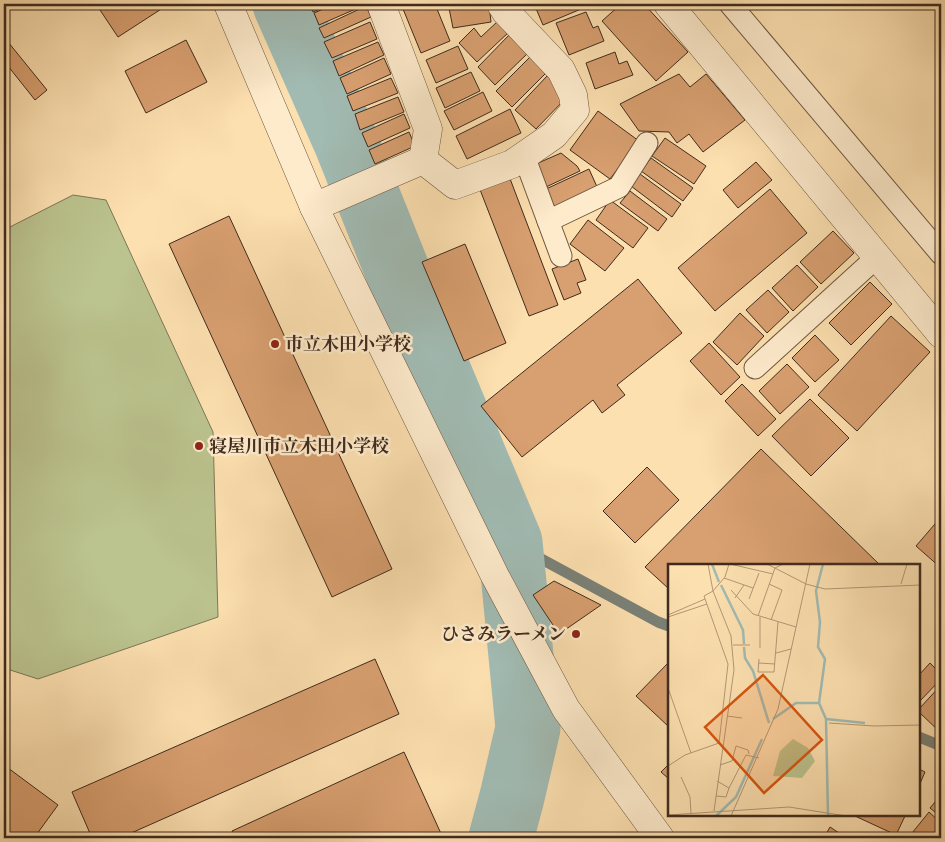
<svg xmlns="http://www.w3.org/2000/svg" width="945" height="842" viewBox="0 0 945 842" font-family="Cardo,'Noto Serif JP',serif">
  <rect width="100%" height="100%" fill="#fde0b0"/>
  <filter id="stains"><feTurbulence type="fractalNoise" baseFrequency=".004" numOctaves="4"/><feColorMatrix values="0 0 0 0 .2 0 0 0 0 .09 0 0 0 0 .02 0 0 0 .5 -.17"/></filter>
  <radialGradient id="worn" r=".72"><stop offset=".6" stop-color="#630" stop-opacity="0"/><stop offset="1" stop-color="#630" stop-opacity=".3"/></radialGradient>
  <path fill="#bbc38e" stroke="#7d7756" d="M 73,195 L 106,200 L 213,432 L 218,617 L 38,679 L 4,668 L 4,230 Z"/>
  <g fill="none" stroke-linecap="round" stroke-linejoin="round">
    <g stroke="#7a8177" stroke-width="11">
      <path d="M 510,542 L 658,622 L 669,626"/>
      <path d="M 919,737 L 941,746"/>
    </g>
    <path stroke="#a1bbb3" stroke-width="65" d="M 285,4 L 346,142 L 417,320 L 510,542 L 528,728 L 512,797 L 501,838"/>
  </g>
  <g fill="#d89f70" stroke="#3f2b1e">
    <path d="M 96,4 L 169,4 L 118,37 Z"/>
    <path d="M 309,4 L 330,4 L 313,12 Z"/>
    <path d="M 335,4 L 367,4 L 319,25 L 314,13 Z"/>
    <path d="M 401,4 L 435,4 L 450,41 L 421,53 Z"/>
    <path d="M 480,4 L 489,4 L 491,22 L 453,28 L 449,8 Z"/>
    <path d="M 540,4 L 593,4 L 543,25 L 535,6 Z"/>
    <path d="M 621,4 L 644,4 L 688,52 L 656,81 L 602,21 Z"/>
    <path d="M 366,6 L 371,17 L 324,38 L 319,28 Z"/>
    <path d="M 586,12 L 593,28 L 598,26 L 604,41 L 569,55 L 556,23 Z"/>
    <path d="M 498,21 L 509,32 L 477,62 L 459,43 L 474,28 L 481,37 Z"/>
    <path d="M 370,22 L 377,39 L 332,58 L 324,42 Z"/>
    <path d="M 510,34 L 529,52 L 495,85 L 478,67 Z"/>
    <path d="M 4,37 L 47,90 L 35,100 L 4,61 Z"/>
    <path d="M 186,40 L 207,82 L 146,113 L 125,71 Z"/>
    <path d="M 378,42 L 384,55 L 339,76 L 333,61 Z"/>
    <path d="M 458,46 L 468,69 L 436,83 L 426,60 Z"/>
    <path d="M 615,52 L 619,64 L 627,61 L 633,75 L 595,89 L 586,63 Z"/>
    <path d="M 531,56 L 547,72 L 512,107 L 496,91 Z"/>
    <path d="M 384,58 L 391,74 L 347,94 L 340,78 Z"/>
    <path d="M 471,72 L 480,91 L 445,108 L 436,88 Z"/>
    <path d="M 679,74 L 690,87 L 706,74 L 745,120 L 703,152 L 689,134 L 677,143 L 669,132 L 639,131 L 620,104 Z"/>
    <path d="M 547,76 L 568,96 L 536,129 L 515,110 Z"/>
    <path d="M 391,78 L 398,93 L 353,111 L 347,96 Z"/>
    <path d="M 483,92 L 492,111 L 454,130 L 444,111 Z"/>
    <path d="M 398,97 L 404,112 L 360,130 L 355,114 Z"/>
    <path d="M 510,109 L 521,133 L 467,159 L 456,136 Z"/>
    <path d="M 598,111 L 639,141 L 610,179 L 570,150 Z"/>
    <path d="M 404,114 L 410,128 L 368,147 L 362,133 Z"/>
    <path d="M 409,132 L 415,146 L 375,164 L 369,150 Z"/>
    <path d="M 665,138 L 706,166 L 694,184 L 652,156 Z"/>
    <path d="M 561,153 L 577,166 L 580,171 L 546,187 L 536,164 Z"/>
    <path d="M 651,158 L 693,188 L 683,201 L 641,171 Z"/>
    <path d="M 756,162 L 772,180 L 738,208 L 723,190 Z"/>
    <path d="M 589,169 L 598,189 L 555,208 L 546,189 Z"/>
    <path d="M 640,174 L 681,204 L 672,217 L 631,186 Z"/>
    <path d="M 509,176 L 558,305 L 529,316 L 479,187 Z"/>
    <path d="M 770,189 L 807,233 L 715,311 L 678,268 Z"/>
    <path d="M 630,191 L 667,219 L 658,231 L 620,203 Z"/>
    <path d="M 610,200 L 648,228 L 633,248 L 596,220 Z"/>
    <path d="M 229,216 L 392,569 L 332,597 L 169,244 Z"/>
    <path d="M 588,220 L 624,248 L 605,271 L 570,244 Z"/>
    <path d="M 833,231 L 854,253 L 821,284 L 800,262 Z"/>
    <path d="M 465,244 L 506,343 L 464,361 L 422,262 Z"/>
    <path d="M 578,259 L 586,280 L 577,283 L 581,293 L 564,300 L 552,269 Z"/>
    <path d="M 797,265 L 818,287 L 793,311 L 772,288 Z"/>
    <path d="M 638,279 L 682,333 L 617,385 L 625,395 L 602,413 L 593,400 L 522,457 L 481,406 Z"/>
    <path d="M 870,282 L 892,304 L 851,345 L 829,323 Z"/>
    <path d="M 768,290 L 789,312 L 767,333 L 746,310 Z"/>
    <path d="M 740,313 L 764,336 L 737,365 L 713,342 Z"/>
    <path d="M 891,316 L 930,352 L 857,431 L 818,395 Z"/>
    <path d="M 815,335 L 839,360 L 815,382 L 792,358 Z"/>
    <path d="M 709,343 L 740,377 L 721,395 L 690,361 Z"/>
    <path d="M 787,364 L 809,387 L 780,414 L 759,391 Z"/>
    <path d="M 742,384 L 776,419 L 758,436 L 725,401 Z"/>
    <path d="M 810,399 L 849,438 L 811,476 L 772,436 Z"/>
    <path d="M 761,449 L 881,566 L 669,566 L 669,589 L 645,567 Z"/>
    <path d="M 647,467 L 679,500 L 635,543 L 603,511 Z"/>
    <path d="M 941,517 L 941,568 L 916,546 Z"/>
    <path d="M 554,581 L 601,605 L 559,634 L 533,595 Z"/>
    <path d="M 375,659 L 399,714 L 120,838 L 92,838 L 72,792 Z"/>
    <path d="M 669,662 L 669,727 L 636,696 Z"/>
    <path d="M 930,663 L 941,674 L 941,679 L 919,702 L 919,675 Z"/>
    <path d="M 941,685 L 941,733 L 919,712 L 919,709 Z"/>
    <path d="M 404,752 L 443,838 L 235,838 L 232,831 Z"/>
    <path d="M 669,764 L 669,779 L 661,772 Z"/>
    <path d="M 4,765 L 58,805 L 34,838 L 4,838 Z"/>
    <path d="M 919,769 L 925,772 L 919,786 Z"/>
    <path d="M 941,795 L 941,817 L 930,808 Z"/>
    <path d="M 929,812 L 941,823 L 941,838 L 908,838 Z"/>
    <path d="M 855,816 L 905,816 L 896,835 Z"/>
    <path d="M 830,827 L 842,835 L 840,838 L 824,838 Z"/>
  </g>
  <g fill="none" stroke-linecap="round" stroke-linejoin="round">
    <defs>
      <g id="service">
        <path d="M 730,4 L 941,254"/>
        <path d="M 524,156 L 561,256"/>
        <path d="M 548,221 L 619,187 L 647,143"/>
        <path d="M 755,368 L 877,257"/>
      </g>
      <g id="minor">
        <path d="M 668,4 L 941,334"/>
        <path d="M 423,160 L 455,185 L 512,164 L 554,135 L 575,110 L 573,95 L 561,70 L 506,12 L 501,4"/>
        <path d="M 314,207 L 423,160 L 428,129 L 381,4"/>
      </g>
      <path id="tertiary" d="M 228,4 L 314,207 L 495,576 L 566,709 L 660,838"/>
    </defs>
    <use href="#service" stroke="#6e5842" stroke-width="23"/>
    <use href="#minor" stroke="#6e5842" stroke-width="29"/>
    <use href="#tertiary" stroke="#6e5842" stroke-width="29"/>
    <use href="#service" stroke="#feebcc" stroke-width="21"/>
    <use href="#minor" stroke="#feebcc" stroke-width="28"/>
    <use href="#tertiary" stroke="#feebcc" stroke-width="28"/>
  </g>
  <g fill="#8f2418" stroke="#feebcc" stroke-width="2">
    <circle cx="275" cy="344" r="5"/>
    <circle cx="199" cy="446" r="5"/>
    <circle cx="576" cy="634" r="5"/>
  </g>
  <g text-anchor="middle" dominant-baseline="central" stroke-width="5" stroke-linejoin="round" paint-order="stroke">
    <g font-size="18" font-weight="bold" fill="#3f2b1e" stroke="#feebcc" text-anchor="start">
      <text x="285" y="344">市立木田小学校</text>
      <text x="209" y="446">寝屋川市立木田小学校</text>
      <text x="566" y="634" text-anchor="end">ひさみラーメン</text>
    </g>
  </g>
  <g transform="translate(668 564)">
    <rect width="252" height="252" fill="#fde0b0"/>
    <path d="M 125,175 L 140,184 L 147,197 L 134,214 L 105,212 L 112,187 Z" fill="#bbc38e"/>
    <path fill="none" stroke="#a1bbb3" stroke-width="2.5" d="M 44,0 L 51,18M 155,0 L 148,27 L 152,58 L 150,83 L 157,95 L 151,139 L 158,155 L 160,252M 53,21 L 75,66 L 76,80M 76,83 L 77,94 L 85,107 L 101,159M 105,155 L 128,139 L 151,139M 158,155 L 197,159M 48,252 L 68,233 L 94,175"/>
    <path fill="none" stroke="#b19876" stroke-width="1" d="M 62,0 L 105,10M 99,0 L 138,20 L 157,25 L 253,21M 56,14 L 85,24M 101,20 L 114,26 L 103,56M 233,20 L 239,0M 63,26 L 85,50 L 128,63M 67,34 L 76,21M 81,35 L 91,9M 0,51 L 37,35M 90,52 L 107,4 L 115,0M 0,53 L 39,40M 65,81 L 82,81M 92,84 L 92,53M 108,89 L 123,85M 91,95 L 90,108 L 106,108 L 110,58M 91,99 L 107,100M 0,124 L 23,189M 59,152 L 74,154M 161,159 L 206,162 L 253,161M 52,201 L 64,197 L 68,182 L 80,186 L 81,190M 0,202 L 17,191 L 51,179 L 60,100 L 36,32 L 45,27 L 40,0M 13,213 L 22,233 L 23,249M 49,217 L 61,224 L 78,191 L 91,194M 48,232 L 58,233 L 61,224M 46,247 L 66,106 L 63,72 L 45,27 L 57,13 L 61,0M 0,251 L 121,243 L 178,252M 63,252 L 110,145 L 142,0"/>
    <path fill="#d7540e" fill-opacity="0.15" stroke="#d7540e" stroke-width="2.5" d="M 95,111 L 154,176 L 96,229 L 37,163 Z"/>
    <rect width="252" height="252" fill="none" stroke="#3f2b1e" stroke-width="2.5"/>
  </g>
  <rect width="945" height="842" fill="none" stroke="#fde0b0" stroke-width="20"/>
  <rect x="5" y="5" width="935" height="832" fill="none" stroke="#3f2b1e" stroke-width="2.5"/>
  <rect x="10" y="10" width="925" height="822" fill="none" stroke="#3f2b1e"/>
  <rect width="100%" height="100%" filter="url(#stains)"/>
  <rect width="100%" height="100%" fill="url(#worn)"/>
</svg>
